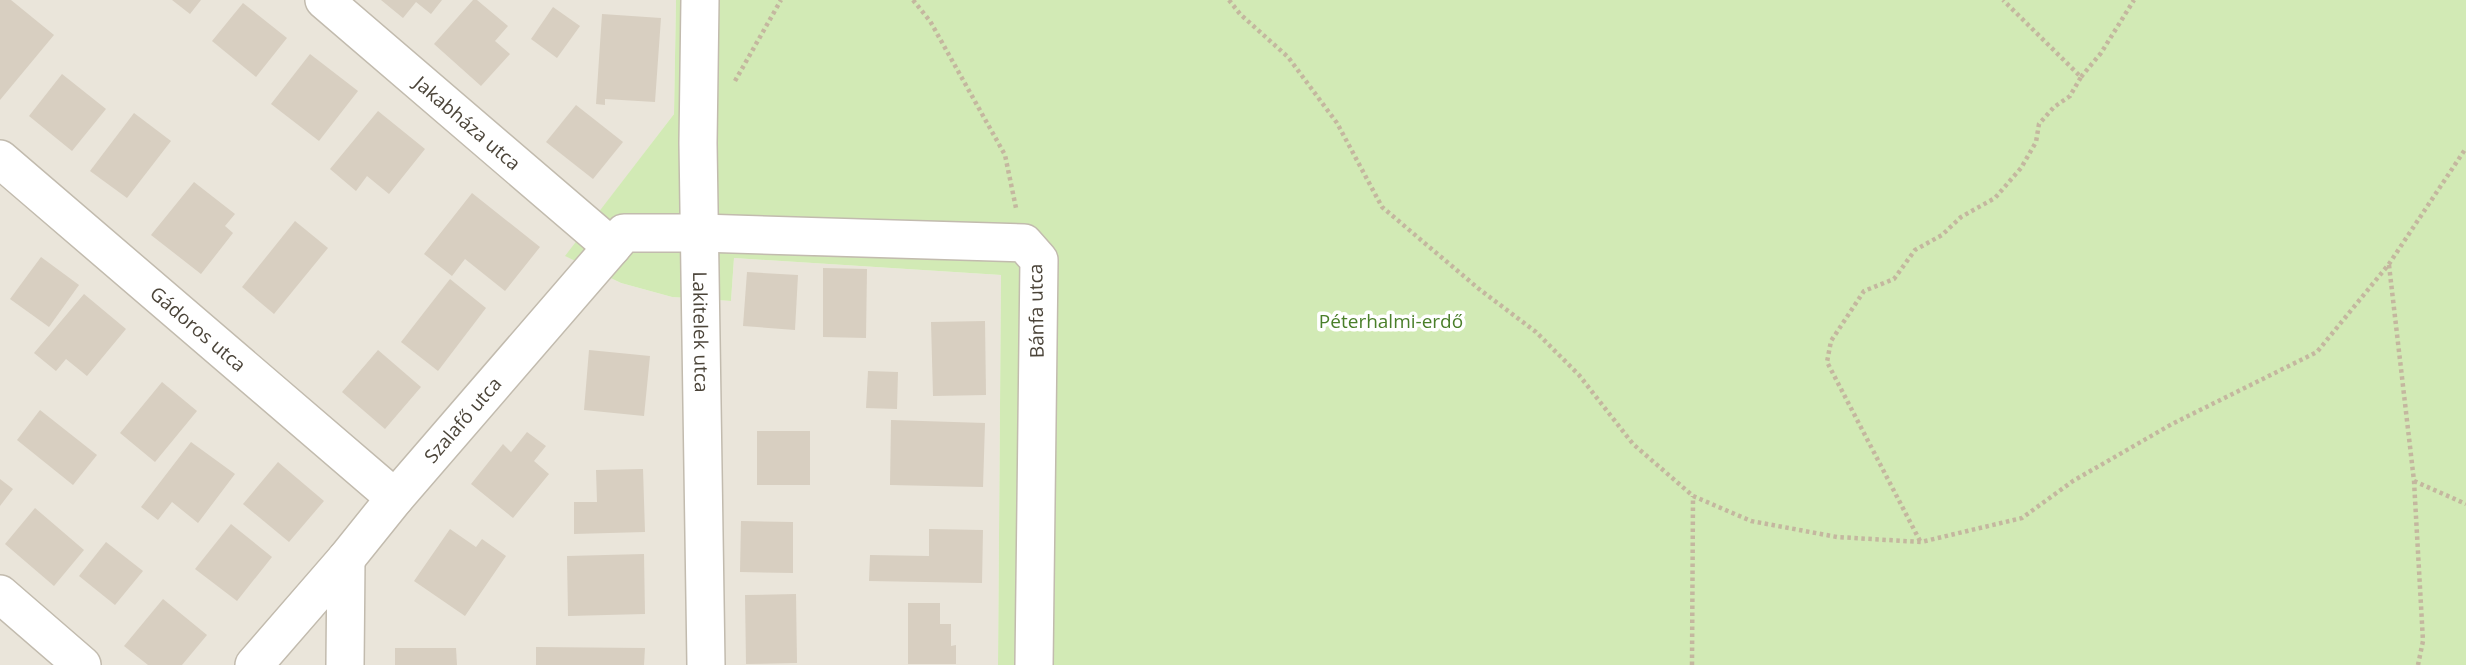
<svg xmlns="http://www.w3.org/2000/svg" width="2466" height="665" viewBox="0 0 2466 665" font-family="'Open Sans',sans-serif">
  <rect width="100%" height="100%" fill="#f6f3ec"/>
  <path fill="#eae5da" d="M 0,0 L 676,0 L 674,114 L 566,256 L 621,283 L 672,297 L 731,301 L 734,258 L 1001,275 L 998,665 L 0,665 Z"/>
  <path fill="#d2eab5" d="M 676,0 L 2466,0 L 2466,665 L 998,665 L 1001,275 L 734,258 L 731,301 L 672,297 L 621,283 L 565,256 L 674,114 Z"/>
  <g fill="#d8cfc1">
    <path d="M 0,0 L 11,0 L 54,35 L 0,100 Z"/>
    <path d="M 172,0 L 201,0 L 190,14 Z"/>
    <path d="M 381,0 L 442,0 L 431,14 L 416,2 L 403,18 Z"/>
    <path d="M 473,0 L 477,0 L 508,26 L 495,41 L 510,54 L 481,86 L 434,44 Z"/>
    <path d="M 243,3 L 287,38 L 256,77 L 212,41 Z"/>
    <path d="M 553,7 L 580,26 L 557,58 L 531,39 Z"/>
    <path d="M 602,14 L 661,18 L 655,102 L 605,99 L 605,105 L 596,104 Z"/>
    <path d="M 310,54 L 358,91 L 319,141 L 271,104 Z"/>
    <path d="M 62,74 L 106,109 L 72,151 L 29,116 Z"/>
    <path d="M 576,105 L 623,142 L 593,179 L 546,142 Z"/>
    <path d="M 378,111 L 425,149 L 389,194 L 367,176 L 356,191 L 330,169 Z"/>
    <path d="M 134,113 L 171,141 L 127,198 L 90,171 Z"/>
    <path d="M 194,182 L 235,214 L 225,226 L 233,233 L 201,274 L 151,235 Z"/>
    <path d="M 472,193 L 540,247 L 505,291 L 465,259 L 452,276 L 424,254 Z"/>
    <path d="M 295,221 L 328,248 L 274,314 L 242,287 Z"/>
    <path d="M 41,257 L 79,285 L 49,327 L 10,299 Z"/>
    <path d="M 823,268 L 867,269 L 866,338 L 823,337 Z"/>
    <path d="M 747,272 L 798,275 L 795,330 L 743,326 Z"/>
    <path d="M 450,279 L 486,308 L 438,371 L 401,342 Z"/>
    <path d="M 84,294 L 126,329 L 87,376 L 66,359 L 56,371 L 34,353 Z"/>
    <path d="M 985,321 L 986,395 L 933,396 L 931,322 Z"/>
    <path d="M 378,350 L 421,387 L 385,429 L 342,392 Z"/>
    <path d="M 589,350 L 650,356 L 644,416 L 584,410 Z"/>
    <path d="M 868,371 L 898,372 L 897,409 L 866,408 Z"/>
    <path d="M 162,382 L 197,411 L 155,462 L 120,433 Z"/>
    <path d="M 40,410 L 97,455 L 73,485 L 17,440 Z"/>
    <path d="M 891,420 L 985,423 L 983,487 L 890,485 Z"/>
    <rect x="757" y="431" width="53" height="54"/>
    <path d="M 527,432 L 546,446 L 534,461 L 549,474 L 513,518 L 471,484 L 503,444 L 511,452 Z"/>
    <path d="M 191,442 L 235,474 L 198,523 L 172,502 L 158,520 L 141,507 Z"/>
    <path d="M 278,462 L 324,501 L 289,542 L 243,504 Z"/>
    <path d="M 643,469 L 645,532 L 574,534 L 574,502 L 597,502 L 596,470 Z"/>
    <path d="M 0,479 L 13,489 L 0,506 Z"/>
    <path d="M 35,508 L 84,550 L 54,586 L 5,544 Z"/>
    <path d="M 741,521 L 793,522 L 793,573 L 740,572 Z"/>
    <path d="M 231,524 L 272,557 L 237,601 L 195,569 Z"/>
    <path d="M 450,529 L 476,547 L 482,539 L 506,556 L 465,616 L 414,581 Z"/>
    <path d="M 929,529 L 983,530 L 982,583 L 869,581 L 870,555 L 929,556 Z"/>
    <path d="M 106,542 L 143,571 L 115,605 L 79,576 Z"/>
    <path d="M 644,554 L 645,614 L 568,616 L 567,556 Z"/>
    <path d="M 796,594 L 797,663 L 746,664 L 745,595 Z"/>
    <path d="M 163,599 L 207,635 L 182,665 L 148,665 L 124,646 Z"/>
    <path d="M 908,603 L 940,603 L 940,624 L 951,624 L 951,646 L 956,645 L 956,664 L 908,664 Z"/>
    <path d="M 536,647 L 645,648 L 644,665 L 536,665 Z"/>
    <path d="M 395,648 L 456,648 L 457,665 L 395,665 Z"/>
  </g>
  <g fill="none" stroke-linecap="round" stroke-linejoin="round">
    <defs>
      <g id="street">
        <path id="s1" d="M 324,0 L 612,247"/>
        <path id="s2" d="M 700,0 L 698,143 L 706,665"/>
        <path id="s3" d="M 0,159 L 395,498"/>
        <path d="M 0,594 L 82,665"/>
        <path id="s4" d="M 254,665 L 346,559 L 395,498 L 624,233 L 701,233 L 1024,243 L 1039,260 L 1034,665"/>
        <path d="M 345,665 L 346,559"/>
      </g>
    </defs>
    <use href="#street" stroke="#c2bbae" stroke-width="40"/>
    <g stroke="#c4b79f" stroke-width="4.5" stroke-dasharray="3.5 3.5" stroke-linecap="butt">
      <path d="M 913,0 L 930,21 L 1005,155 L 1016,208"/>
      <path d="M 1229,0 L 1240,14 L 1288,57 L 1337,123 L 1382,207 L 1479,289 L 1536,332 L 1579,375 L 1633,444 L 1693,496 L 1751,521 L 1837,537 L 1921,542 L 2022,518 L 2073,481 L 2172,424 L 2317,352 L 2389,264 L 2466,148"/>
      <path d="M 2081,77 L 2101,53 L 2134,0"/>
      <path d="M 735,81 L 781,0"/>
      <path d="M 2389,265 L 2414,481 L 2423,641 L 2418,665"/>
      <path d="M 2414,481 L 2466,504"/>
      <path d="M 1920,541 L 1827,362 L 1831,341 L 1864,291 L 1894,279 L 1915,250 L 1942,235 L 1961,217 L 1995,198 L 2021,168 L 2036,142 L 2039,124 L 2054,107 L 2070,96 L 2081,77 L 2003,0"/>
      <path d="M 1692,665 L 1693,496"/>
    </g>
    <use href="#street" stroke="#fff" stroke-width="37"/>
  </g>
  <g text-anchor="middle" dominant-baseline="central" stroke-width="7" stroke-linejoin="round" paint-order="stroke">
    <g font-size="19" fill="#4b4439" stroke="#fff">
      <text stroke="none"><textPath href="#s1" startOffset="189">Jakabháza utca</textPath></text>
      <text transform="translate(1036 311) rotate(-91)">Bánfa utca</text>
      <text stroke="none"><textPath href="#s3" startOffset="261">Gádoros utca</textPath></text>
      <text stroke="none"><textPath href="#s2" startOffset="332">Lakitelek utca</textPath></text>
      <text stroke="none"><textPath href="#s4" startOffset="322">Szalafő utca</textPath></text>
    </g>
    <g font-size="19" fill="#4a7f2a" stroke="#fff">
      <text x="1391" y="321">Péterhalmi-erdő</text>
    </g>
  </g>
</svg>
